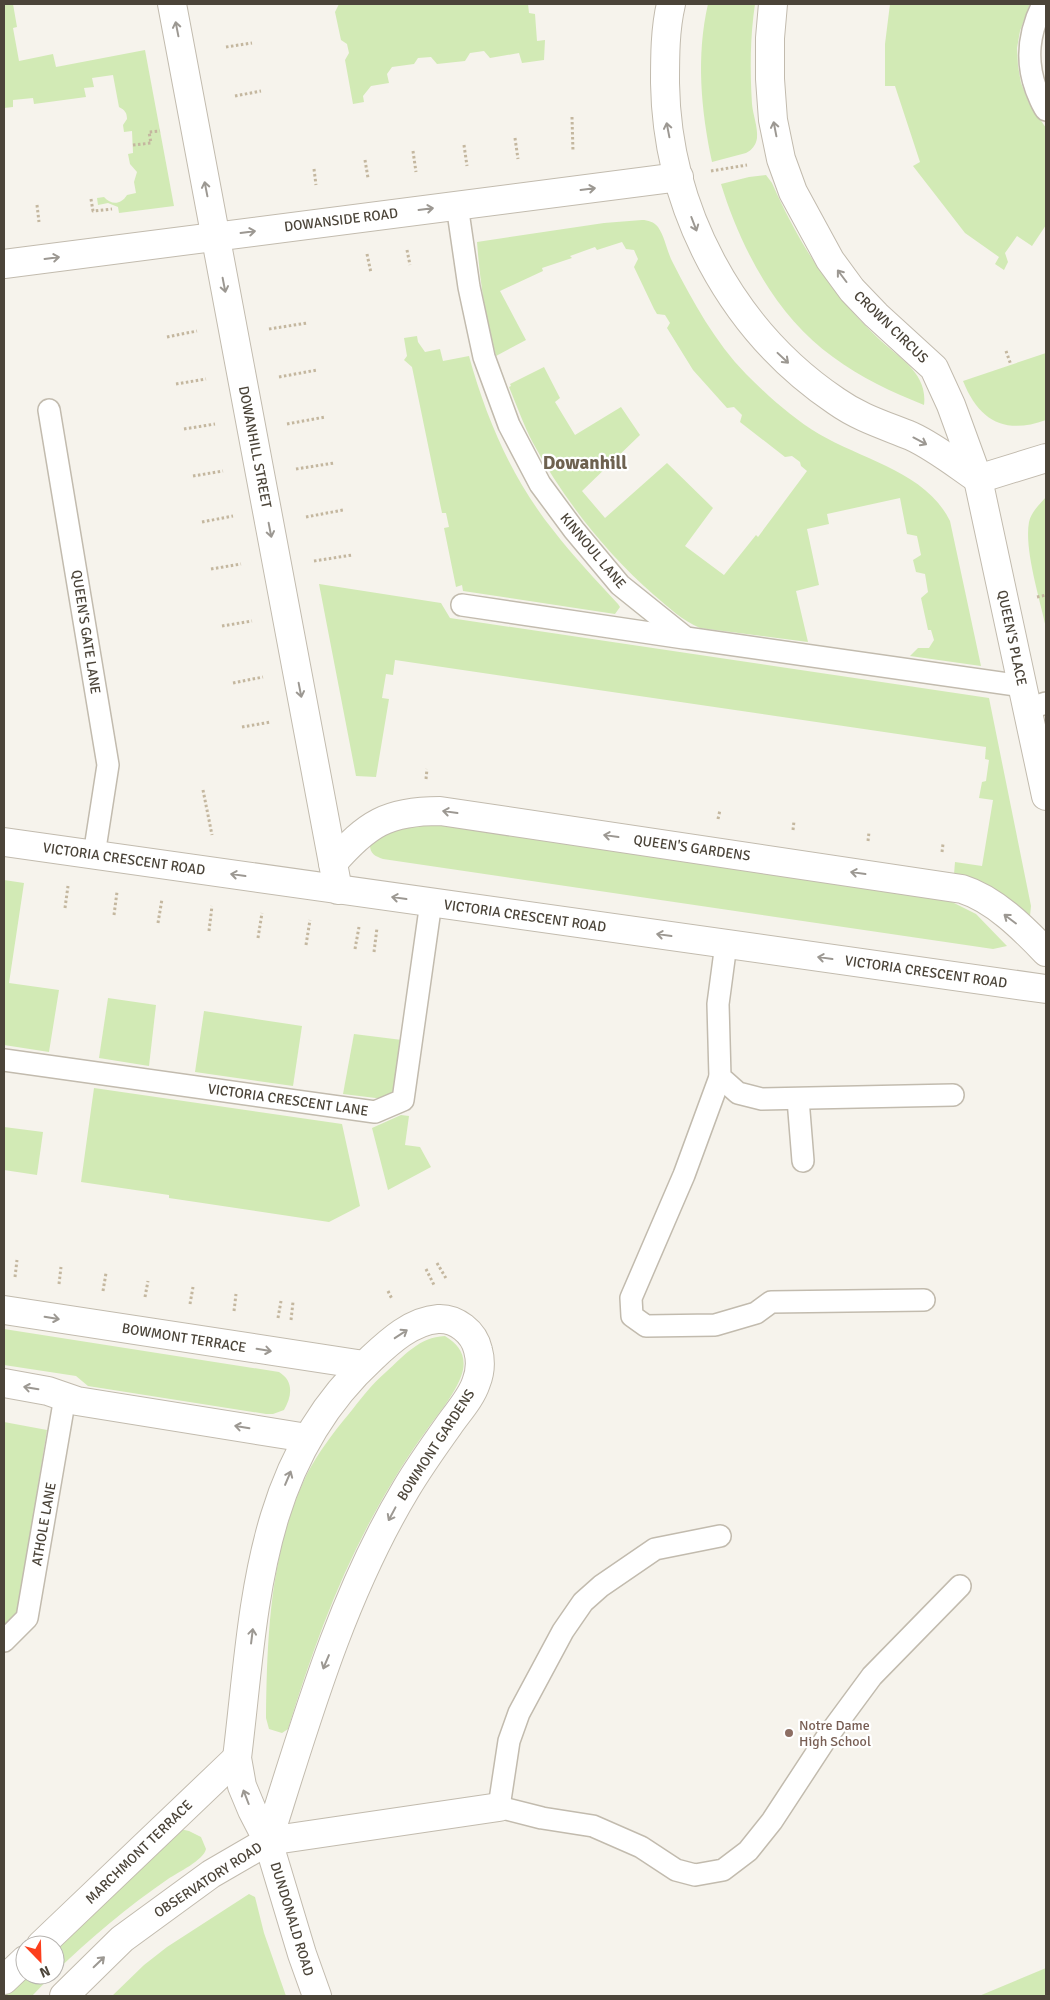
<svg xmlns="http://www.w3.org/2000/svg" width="1050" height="2000" viewBox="0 0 1050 2000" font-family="Signika,sans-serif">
  <rect width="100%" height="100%" fill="#f6f3ec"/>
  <g fill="#d2eab5">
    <path d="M 4,4 L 13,4 L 17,27 L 13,28 L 19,61 L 53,54 L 56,67 L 145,50 L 174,206 L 119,213 L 118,207 L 108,203 L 98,205 L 97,198 L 104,197 C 111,205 121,205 127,195 L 136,193 L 134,182 L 137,172 L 130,164 L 128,154 L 133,153 L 132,131 L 124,132 L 123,125 L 127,119 C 127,113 125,110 119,107 L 113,75 L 92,78 L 94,87 L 84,88 L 86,97 L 34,104 L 33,98 L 13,100 L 13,107 L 4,108 Z"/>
    <path d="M 339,4 L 528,4 L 529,13 L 535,14 L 537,41 L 545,40 L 544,60 L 522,63 L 519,53 L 490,58 L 484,51 L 470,53 L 465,61 L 437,64 L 431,57 L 418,58 L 414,64 L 392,67 L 387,74 L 389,83 L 371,86 L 363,96 L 364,102 L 353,104 L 345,60 L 349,53 L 347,44 L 341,40 L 335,12 Z"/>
    <path d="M 708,4 L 755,4 C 750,37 750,70 752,104 C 753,115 758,127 757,138 C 756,145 752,150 746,153 L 712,162 C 701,110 696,56 708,4 Z"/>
    <path d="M 890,4 L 1030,4 L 1020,31 L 1017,48 L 1018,66 L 1021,83 L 1029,103 L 1046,128 L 1046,225 L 1032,246 L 1017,236 L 1005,253 L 1008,262 L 1004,270 L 995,264 L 999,257 L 965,233 L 913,166 L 920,162 L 895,86 L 885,86 L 885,44 Z"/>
    <path d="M 766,175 L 772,183 C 799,244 831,294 879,339 C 899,358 928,373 924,405 C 892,392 861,378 833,357 C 777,317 741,249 721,184 L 749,177 Z"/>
    <path d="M 642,220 C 648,220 654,222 658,227 C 665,237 667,252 673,263 C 693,302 715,342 746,374 C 768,396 792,418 819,434 C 863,460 926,472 950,521 L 981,666 L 910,656 L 918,648 L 929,648 L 934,640 L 931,630 L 928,630 L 921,598 L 928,592 L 925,574 L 916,572 L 913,560 L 921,555 L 917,536 L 907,534 L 900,498 L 827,514 L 829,524 L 807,529 L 819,585 L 796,591 L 808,642 L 700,628 C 683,621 668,607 654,595 C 606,553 564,500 533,443 C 524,426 517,406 509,387 L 511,386 L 510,384 L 544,367 L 560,398 L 555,402 L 575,435 L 621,407 L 640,435 L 582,491 L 605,518 L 667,463 L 713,508 L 685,546 L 724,575 L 756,535 L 758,537 L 807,471 L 801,466 L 800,462 L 792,456 L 785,457 L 740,422 L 742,415 L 734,407 L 727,408 L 693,370 L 667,328 L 670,323 L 665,315 L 657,314 L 654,309 L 634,267 L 638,259 L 634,250 L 626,249 L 622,242 L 597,250 L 595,247 L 570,256 L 572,258 L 542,268 L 543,271 L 500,291 L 526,340 L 496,356 C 485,318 480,281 477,242 L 604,223 Z"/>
    <path d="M 417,336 L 418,342 L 425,352 L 440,349 L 443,361 L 469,356 C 486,418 512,479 553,530 C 573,556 596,580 618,604 L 620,607 L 615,614 L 463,591 L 462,585 L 456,587 L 444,528 L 449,527 L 446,513 L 442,513 L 412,367 L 404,360 L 407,356 L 404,338 Z"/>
    <path d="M 1046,353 L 1046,420 C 1005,435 979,421 963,381 Z"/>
    <path d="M 1046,497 L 1046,628 C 1040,599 1024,550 1029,522 C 1031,512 1040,504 1046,497 Z"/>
    <path d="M 319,584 L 441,603 L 450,618 L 989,698 L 1031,906 L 1030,916 L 1025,915 L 954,874 L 955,862 L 982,866 L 993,800 L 979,798 L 982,782 L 986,781 L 989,760 L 985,759 L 986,747 L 395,660 L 393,675 L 386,674 L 382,698 L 389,699 L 376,777 L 356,776 Z"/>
    <path d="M 428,822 L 944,898 L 976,914 L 1007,946 L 993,949 L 383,859 C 375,856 370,854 370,845 C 385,829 408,826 428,822 Z"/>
    <path d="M 4,880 L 24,883 L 9,983 L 59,990 L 49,1052 L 4,1045 Z"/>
    <path d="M 108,998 L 156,1005 L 149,1066 L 99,1058 Z"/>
    <path d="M 204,1011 L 302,1026 L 293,1086 L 195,1072 Z"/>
    <path d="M 354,1034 L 402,1040 L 392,1100 L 343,1094 Z"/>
    <path d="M 94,1088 L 342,1124 L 360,1206 L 329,1222 L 169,1198 L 169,1195 L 81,1182 Z"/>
    <path d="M 401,1115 L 409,1116 L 405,1145 L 420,1147 L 431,1167 L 388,1190 L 372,1128 Z"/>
    <path d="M 4,1127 L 43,1132 L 37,1175 L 4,1170 Z"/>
    <path d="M 4,1329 L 279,1372 C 294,1381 292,1396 284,1410 L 273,1414 L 266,1414 L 88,1386 L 76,1376 L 4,1365 Z"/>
    <path d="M 445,1336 C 458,1344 466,1354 463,1370 C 458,1391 438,1414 426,1431 C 409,1454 393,1480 379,1505 C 339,1576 312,1651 288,1729 L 282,1733 L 269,1729 L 266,1718 C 267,1635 270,1550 307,1474 C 318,1453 333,1433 348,1415 C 360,1400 371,1385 386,1372 C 404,1356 419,1337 445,1336 Z"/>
    <path d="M 4,1422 L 47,1430 L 17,1615 L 4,1626 Z"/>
    <path d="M 180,1829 L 189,1831 L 201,1837 L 206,1849 C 204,1860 177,1873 168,1879 C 127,1907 91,1938 55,1972 L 55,1947 Z"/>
    <path d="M 249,1894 L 255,1897 L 264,1933 L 286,1996 L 112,1996 L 144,1965 L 167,1947 Z"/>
    <path d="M 1046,1968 L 1046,1996 L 979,1996 Z"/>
    <path d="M 26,1975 L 52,1975 L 32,1996 L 4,1996 Z"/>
  </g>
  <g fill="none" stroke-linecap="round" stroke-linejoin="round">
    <defs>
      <g id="lane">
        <path d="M 1043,4 C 1029,32 1025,59 1036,89 C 1039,96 1041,103 1046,110"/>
        <path d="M 457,205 L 469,287 L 484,357 L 509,425 L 540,484 L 574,530 L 620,585 L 686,638 L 1023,686"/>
        <path d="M 49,410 L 108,765 L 94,855"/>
        <path d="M 462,605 L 684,638"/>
        <path d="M 1027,709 L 1046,703"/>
        <path d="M 726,944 L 718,1004 L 720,1077 L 738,1093 L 762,1099 L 953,1095"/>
        <path d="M 4,1060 L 375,1112 L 403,1100 L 431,902"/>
        <path d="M 720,1077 L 684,1175 L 631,1298 L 632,1316 L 646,1326 L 715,1325 L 756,1313 L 771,1302 L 924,1300"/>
        <path d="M 798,1099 L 803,1161"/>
        <path d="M 720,1536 L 655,1549 L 601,1586 L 583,1602 L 563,1631 L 519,1713 L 509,1741 L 499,1807 L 542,1818 L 593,1826 L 641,1847 L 676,1870 L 695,1875 L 723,1870 L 748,1851 L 772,1821 L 827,1737 L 872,1676 L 960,1586"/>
        <path d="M 4,1641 L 27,1618 L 65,1397"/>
      </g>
      <g id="street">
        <path d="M 172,4 L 338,890"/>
        <path d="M 671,4 C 665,29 665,57 665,83 C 667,209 731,330 836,401 C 860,418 884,425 911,436 C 935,447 956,464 978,479"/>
        <path d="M 773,4 L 770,38 L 770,79 L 773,120 L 781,159 L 793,192 L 830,260 L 852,290 L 876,315 L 934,368 L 951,405 L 978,479 L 1046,796"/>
        <path d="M 4,264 L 679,177"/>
        <path d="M 978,479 L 1046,458"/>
        <path d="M 4,842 L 1046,989"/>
        <path d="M 333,863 C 367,824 387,811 440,811 L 962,889 C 994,899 1023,928 1046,952"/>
        <path d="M 4,1310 L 364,1365"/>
        <path d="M 4,1383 L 48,1391 L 77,1401 L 307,1438"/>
        <path d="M 268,1841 C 306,1721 341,1597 406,1489 C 419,1467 434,1446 449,1425 C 458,1412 471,1398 476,1383 C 480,1373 481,1361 478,1350 C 474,1332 456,1318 438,1319 C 412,1321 390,1341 372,1358 C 255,1465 255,1612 237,1758 L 242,1786 L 252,1810 L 268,1841 L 302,1954 L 317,1996"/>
        <path d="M 41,1945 L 237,1758"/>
        <path d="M 4,1980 L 25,1960"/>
        <path d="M 64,1996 L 122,1939 L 211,1874 L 268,1841 L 499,1807"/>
      </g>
    </defs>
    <use href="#lane" stroke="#c2bbae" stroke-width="24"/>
    <use href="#street" stroke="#c2bbae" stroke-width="30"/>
    <g stroke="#c4b79f" stroke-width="3" stroke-dasharray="2.5 2.5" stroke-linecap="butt">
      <path d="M 226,47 L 252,43"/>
      <path d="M 235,96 L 261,91"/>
      <path d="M 572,117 L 573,152"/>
      <path d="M 515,138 L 518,159"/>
      <path d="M 133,145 L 151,143 L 149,132 L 160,131"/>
      <path d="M 464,145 L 467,166"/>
      <path d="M 413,151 L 416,172"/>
      <path d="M 365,160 L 368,178"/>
      <path d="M 314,169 L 316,185"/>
      <path d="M 711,171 L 747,165"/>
      <path d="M 91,199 L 93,211 L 112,209"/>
      <path d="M 37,205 L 39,222"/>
      <path d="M 407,250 L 410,265"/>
      <path d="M 367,254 L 371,273"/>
      <path d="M 269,329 L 307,323"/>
      <path d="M 167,337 L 197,331"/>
      <path d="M 1006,351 L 1011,365"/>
      <path d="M 279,377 L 317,370"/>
      <path d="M 176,384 L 206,379"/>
      <path d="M 287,424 L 325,417"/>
      <path d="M 184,429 L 215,424"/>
      <path d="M 296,469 L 334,463"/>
      <path d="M 193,476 L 223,471"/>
      <path d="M 306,517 L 343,510"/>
      <path d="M 202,522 L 233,516"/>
      <path d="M 314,561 L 352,555"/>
      <path d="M 211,569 L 241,564"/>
      <path d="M 1037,597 L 1046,595"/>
      <path d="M 222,626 L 252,621"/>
      <path d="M 233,683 L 263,677"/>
      <path d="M 242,727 L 271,722"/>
      <path d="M 426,779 L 427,769"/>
      <path d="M 203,790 L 212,835"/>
      <path d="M 718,819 L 720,810"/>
      <path d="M 793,830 L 794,821"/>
      <path d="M 868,841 L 869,832"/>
      <path d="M 942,852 L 943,844"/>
      <path d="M 65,908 L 68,886"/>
      <path d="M 114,915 L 117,892"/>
      <path d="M 158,923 L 162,899"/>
      <path d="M 209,931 L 212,906"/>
      <path d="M 258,938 L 262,913"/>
      <path d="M 306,945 L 310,920"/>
      <path d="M 355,949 L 359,927"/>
      <path d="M 374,952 L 377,928"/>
      <path d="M 437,1263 L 447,1280"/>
      <path d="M 426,1269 L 434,1285"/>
      <path d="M 15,1277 L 17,1260"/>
      <path d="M 59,1284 L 61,1267"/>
      <path d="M 103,1291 L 106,1273"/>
      <path d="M 388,1291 L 392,1299"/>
      <path d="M 145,1297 L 148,1281"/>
      <path d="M 190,1304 L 193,1287"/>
      <path d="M 234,1311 L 236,1294"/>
      <path d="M 278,1318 L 281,1301"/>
      <path d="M 291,1320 L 293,1302"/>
    </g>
    <use href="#lane" stroke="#fff" stroke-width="21"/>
    <use href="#street" stroke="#fff" stroke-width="28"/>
  </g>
  <defs><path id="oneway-shaft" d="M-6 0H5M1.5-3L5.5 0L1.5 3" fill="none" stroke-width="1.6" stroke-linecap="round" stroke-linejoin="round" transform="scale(1.25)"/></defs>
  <g stroke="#9c9892">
    <use href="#oneway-shaft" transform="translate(177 29) rotate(-101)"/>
    <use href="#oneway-shaft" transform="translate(775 129) rotate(-101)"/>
    <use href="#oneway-shaft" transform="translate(668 130) rotate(-101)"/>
    <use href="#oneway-shaft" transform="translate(206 189) rotate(-101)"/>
    <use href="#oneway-shaft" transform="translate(588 189) rotate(-7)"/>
    <use href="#oneway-shaft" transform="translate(426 209) rotate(-7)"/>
    <use href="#oneway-shaft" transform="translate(694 224) rotate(69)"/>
    <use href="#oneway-shaft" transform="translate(248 232) rotate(-7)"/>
    <use href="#oneway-shaft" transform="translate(52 258) rotate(-7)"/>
    <use href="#oneway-shaft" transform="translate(842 276) rotate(-127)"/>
    <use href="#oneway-shaft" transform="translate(224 285) rotate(79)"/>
    <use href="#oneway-shaft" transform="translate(783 358) rotate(43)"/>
    <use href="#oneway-shaft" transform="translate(920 441) rotate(28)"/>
    <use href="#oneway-shaft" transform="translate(270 530) rotate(79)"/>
    <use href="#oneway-shaft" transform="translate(300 690) rotate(79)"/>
    <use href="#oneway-shaft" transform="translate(450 812) rotate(-172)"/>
    <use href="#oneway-shaft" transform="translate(611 836) rotate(-172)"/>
    <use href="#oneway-shaft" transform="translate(858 873) rotate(-172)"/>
    <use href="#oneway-shaft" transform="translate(238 875) rotate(-172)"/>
    <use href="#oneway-shaft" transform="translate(399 898) rotate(-172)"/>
    <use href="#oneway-shaft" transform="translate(1010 919) rotate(-143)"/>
    <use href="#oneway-shaft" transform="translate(664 935) rotate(-172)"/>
    <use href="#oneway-shaft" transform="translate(825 958) rotate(-172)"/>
    <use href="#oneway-shaft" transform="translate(52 1318) rotate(9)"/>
    <use href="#oneway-shaft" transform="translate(401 1334) rotate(-33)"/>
    <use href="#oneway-shaft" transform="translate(264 1350) rotate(9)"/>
    <use href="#oneway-shaft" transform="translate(31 1388) rotate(-171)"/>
    <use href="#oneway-shaft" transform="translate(242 1427) rotate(-171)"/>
    <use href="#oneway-shaft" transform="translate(288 1478) rotate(-67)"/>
    <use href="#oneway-shaft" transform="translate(392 1514) rotate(118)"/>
    <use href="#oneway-shaft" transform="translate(252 1636) rotate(-83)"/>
    <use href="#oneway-shaft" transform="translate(326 1662) rotate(113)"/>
    <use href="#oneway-shaft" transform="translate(246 1797) rotate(-111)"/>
    <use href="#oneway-shaft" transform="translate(99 1962) rotate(-44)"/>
  </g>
  <circle fill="#8d6e63" stroke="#fff" stroke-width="2" cx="789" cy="1733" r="5"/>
  <g text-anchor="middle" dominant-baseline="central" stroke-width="4.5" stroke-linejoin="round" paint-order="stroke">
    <g font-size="14" fill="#4b4439" stroke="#fff">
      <text transform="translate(341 220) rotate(-7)">DOWANSIDE ROAD</text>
      <text transform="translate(891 327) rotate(44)">CROWN CIRCUS</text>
      <text transform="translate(255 447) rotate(79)">DOWANHILL STREET</text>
      <text transform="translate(593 551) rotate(50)">KINNOUL LANE</text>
      <text transform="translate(86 632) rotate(81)">QUEEN'S GATE LANE</text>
      <text transform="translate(1012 638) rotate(78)">QUEEN'S PLACE</text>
      <text transform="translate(692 848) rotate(8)">QUEEN'S GARDENS</text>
      <text transform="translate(124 859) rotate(8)">VICTORIA CRESCENT ROAD</text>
      <text transform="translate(525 916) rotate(8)">VICTORIA CRESCENT ROAD</text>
      <text transform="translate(926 972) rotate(8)">VICTORIA CRESCENT ROAD</text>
      <text transform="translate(288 1100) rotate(8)">VICTORIA CRESCENT LANE</text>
      <text transform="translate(184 1338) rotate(9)">BOWMONT TERRACE</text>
      <text transform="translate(436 1445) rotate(-57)">BOWMONT GARDENS</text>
      <text transform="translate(44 1524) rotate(-80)">ATHOLE LANE</text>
      <text transform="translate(139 1852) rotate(-44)">MARCHMONT TERRACE</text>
      <text transform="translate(208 1880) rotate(-33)">OBSERVATORY ROAD</text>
      <text transform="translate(292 1919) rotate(73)">DUNDONALD ROAD</text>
    </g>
    <g font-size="14" fill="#785e54" stroke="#fff" text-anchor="start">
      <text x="799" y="1725">Notre Dame<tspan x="799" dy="16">High School</tspan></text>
    </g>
    <g font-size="19" font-weight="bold" fill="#6e6250" stroke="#fff">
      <text x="585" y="463">Dowanhill</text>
    </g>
  </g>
  <rect width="1050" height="2000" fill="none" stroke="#4b4439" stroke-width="10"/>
  <g transform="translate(40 1960) rotate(157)"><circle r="24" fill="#ffffff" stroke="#b7b4b0"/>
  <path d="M0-4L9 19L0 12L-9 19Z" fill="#fc3f1d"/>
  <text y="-8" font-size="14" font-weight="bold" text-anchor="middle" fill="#4b4439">N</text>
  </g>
</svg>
